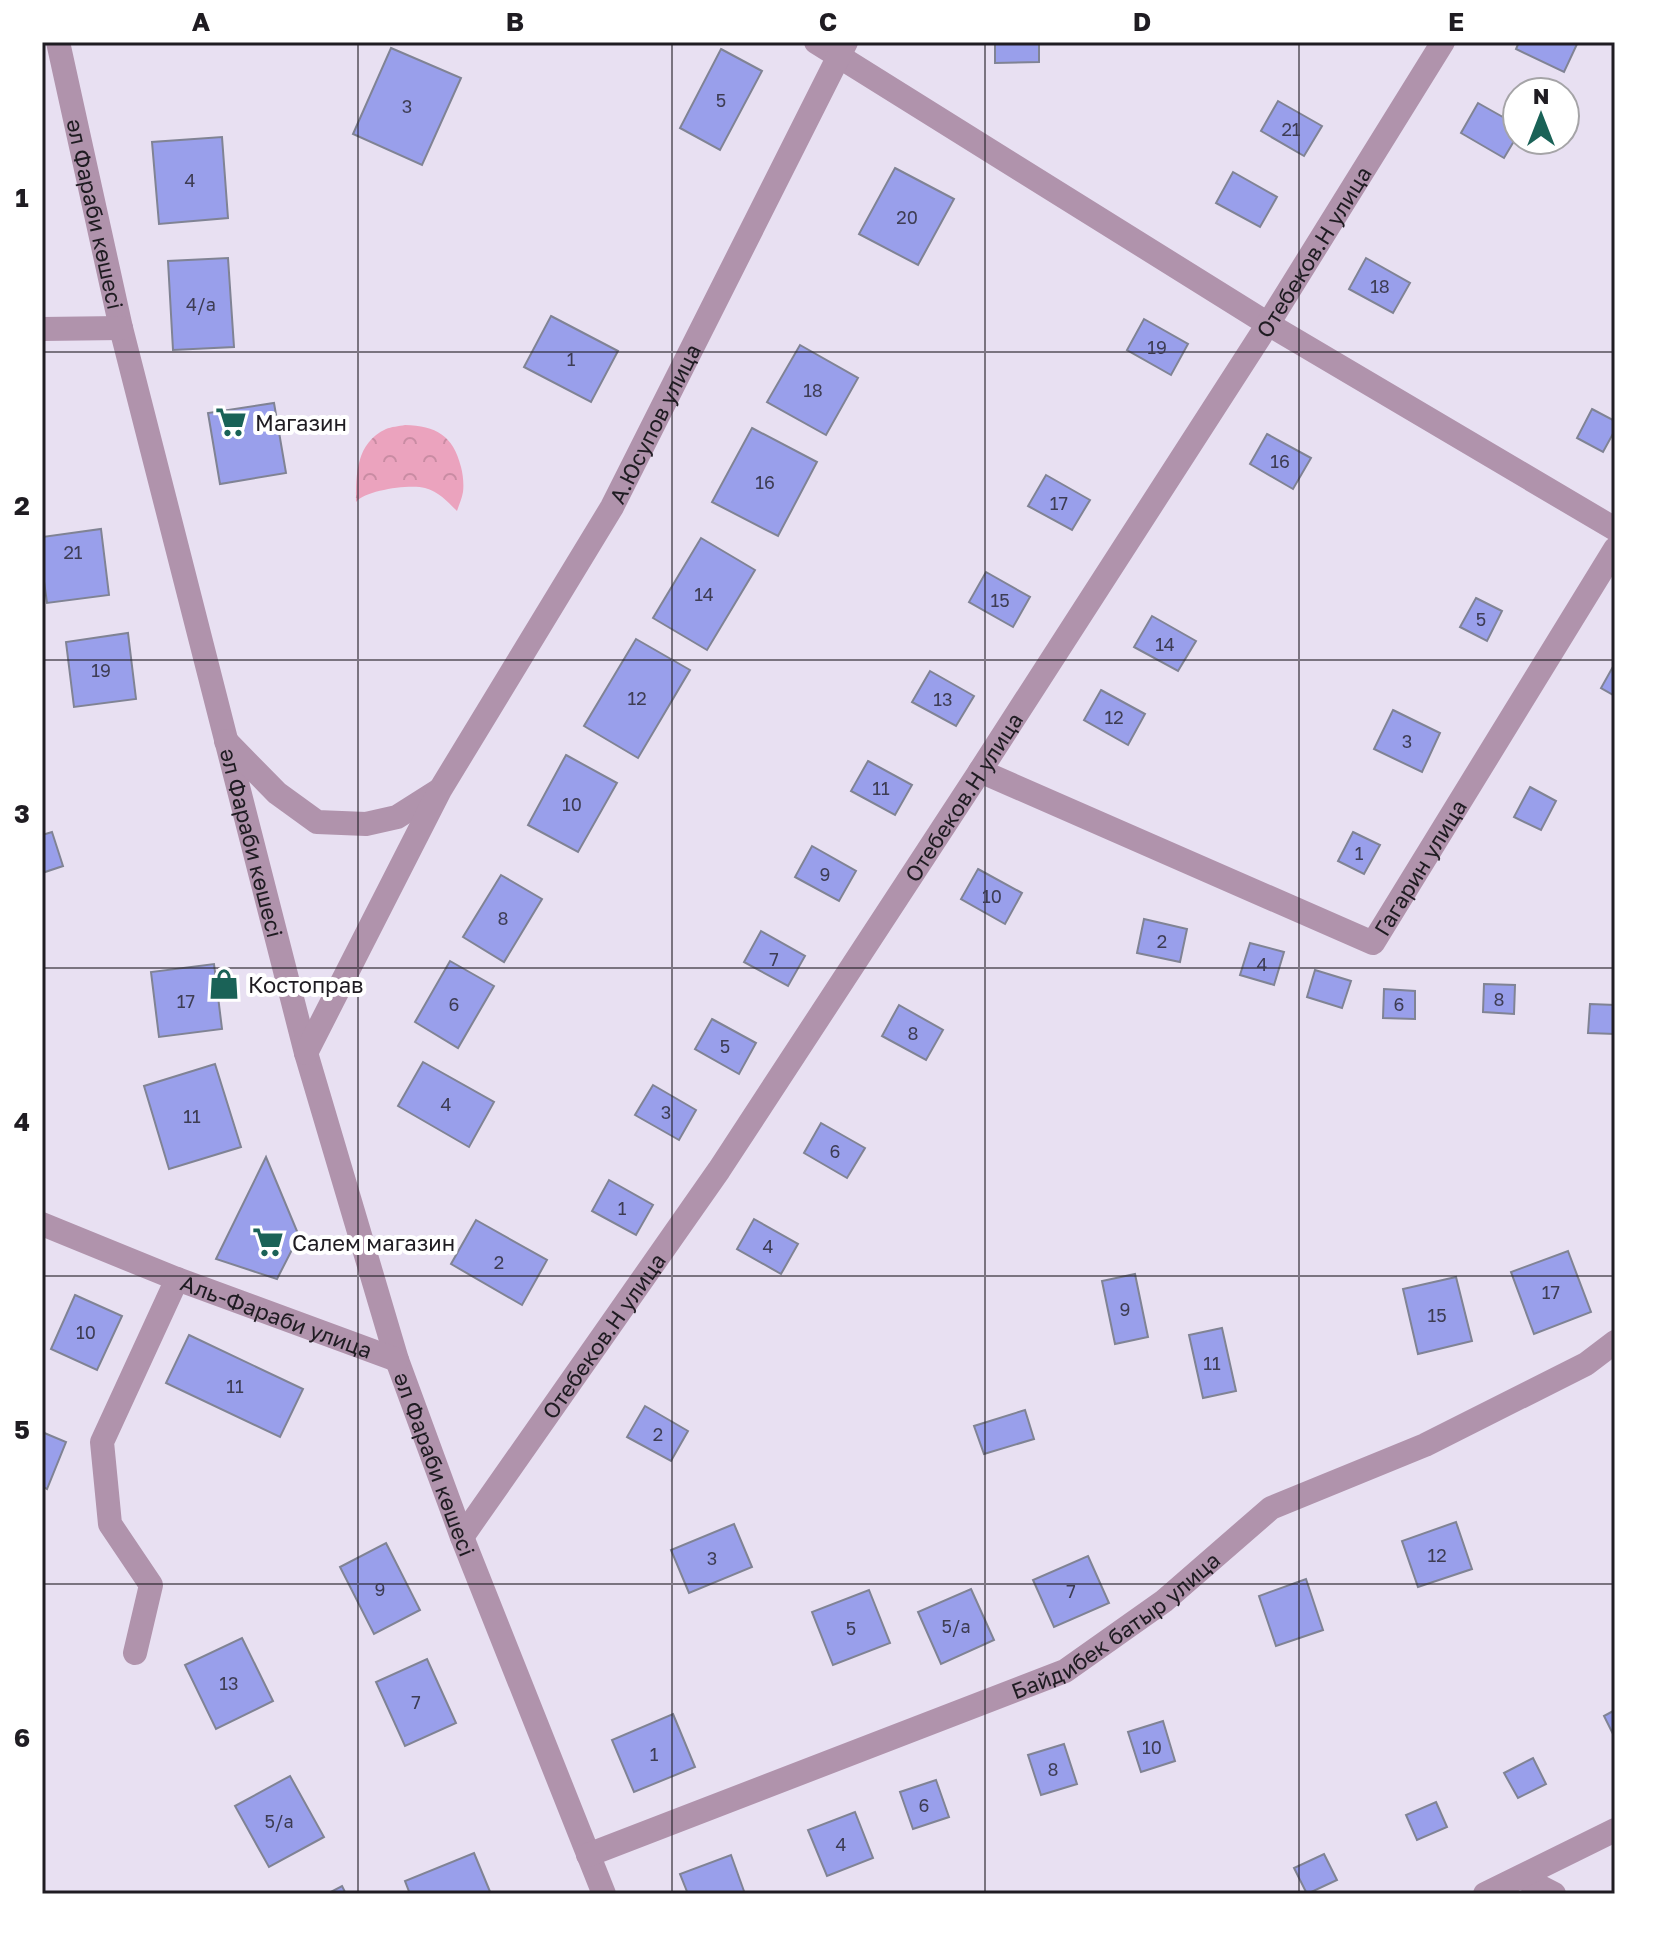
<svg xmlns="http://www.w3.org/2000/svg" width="1657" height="1936" viewBox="0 0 1657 1936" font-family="'Golos Text',sans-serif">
  <defs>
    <pattern id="park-crowns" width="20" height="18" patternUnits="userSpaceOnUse" patternTransform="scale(2)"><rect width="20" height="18" fill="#eba3be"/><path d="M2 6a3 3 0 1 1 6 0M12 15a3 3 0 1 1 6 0" fill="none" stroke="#c98ca3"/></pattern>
  </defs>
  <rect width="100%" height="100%" fill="#e8e0f2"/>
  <path fill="url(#park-crowns)" d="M 405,425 C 436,426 453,435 461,467 C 463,474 464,485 463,492 C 462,498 459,505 457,511 C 448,502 438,491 425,488 C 410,484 366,490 356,502 C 356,474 356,443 386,429 C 391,427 399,426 405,425 Z"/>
  <g fill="#999feb" stroke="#808394" stroke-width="2">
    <path d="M 995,42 L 1039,42 L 1039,62 L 995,63 Z"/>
    <path d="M 1519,42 L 1578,42 L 1564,72 L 1516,49 Z"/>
    <path d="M 391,48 L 461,78 L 422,165 L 353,134 Z"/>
    <path d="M 721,49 L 762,71 L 720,150 L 680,128 Z"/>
    <path d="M 1278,101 L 1322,126 L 1304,156 L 1261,131 Z"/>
    <path d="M 1478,103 L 1517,125 L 1517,136 L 1504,158 L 1461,133 Z"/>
    <path d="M 222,137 L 228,218 L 159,224 L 152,142 Z"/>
    <path d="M 895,168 L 954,199 L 918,265 L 859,234 Z"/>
    <path d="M 1233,172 L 1277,197 L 1260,227 L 1216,203 Z"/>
    <path d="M 228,258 L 234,347 L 173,350 L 168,261 Z"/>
    <path d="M 1366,258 L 1410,283 L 1393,313 L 1349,289 Z"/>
    <path d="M 551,316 L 618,351 L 591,402 L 524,367 Z"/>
    <path d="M 1144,319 L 1188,344 L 1171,375 L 1127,350 Z"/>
    <path d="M 800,345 L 858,378 L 826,435 L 767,402 Z"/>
    <path d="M 274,403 L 286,473 L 220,484 L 208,413 Z"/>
    <path d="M 1592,409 L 1615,421 L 1615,430 L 1603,452 L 1577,438 Z"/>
    <path d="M 752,428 L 817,462 L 778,536 L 712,502 Z"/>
    <path d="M 1267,434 L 1311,458 L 1293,489 L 1250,464 Z"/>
    <path d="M 1046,475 L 1090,500 L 1072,530 L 1028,506 Z"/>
    <path d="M 101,529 L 109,595 L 47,603 L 42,567 L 42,537 Z"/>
    <path d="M 701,538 L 755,570 L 707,650 L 653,618 Z"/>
    <path d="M 986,572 L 1030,597 L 1013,627 L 969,602 Z"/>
    <path d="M 1476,598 L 1502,611 L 1487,641 L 1460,627 Z"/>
    <path d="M 1152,616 L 1196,641 L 1178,671 L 1134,647 Z"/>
    <path d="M 128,633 L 136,699 L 74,707 L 66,642 Z"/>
    <path d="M 636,639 L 690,670 L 638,758 L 584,726 Z"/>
    <path d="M 1615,663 L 1615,696 L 1601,688 Z"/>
    <path d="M 930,671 L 974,696 L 956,726 L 912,702 Z"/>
    <path d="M 1101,690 L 1145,714 L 1128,745 L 1084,720 Z"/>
    <path d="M 1393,710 L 1440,733 L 1422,772 L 1374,749 Z"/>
    <path d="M 566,755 L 617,783 L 578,852 L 528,825 Z"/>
    <path d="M 868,761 L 912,785 L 895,815 L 851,791 Z"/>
    <path d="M 1530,787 L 1556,801 L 1541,830 L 1514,817 Z"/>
    <path d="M 52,832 L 63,866 L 42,873 L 42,835 Z"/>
    <path d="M 1353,832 L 1380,845 L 1364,874 L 1338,861 Z"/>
    <path d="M 812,846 L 856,871 L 839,901 L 795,877 Z"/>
    <path d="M 978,869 L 1022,893 L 1005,924 L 961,899 Z"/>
    <path d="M 501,875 L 542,899 L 504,962 L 463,937 Z"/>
    <path d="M 1144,919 L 1187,929 L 1180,962 L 1137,953 Z"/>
    <path d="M 761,931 L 805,956 L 788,986 L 744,962 Z"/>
    <path d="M 1250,943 L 1284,952 L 1274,985 L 1240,975 Z"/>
    <path d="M 450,961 L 494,986 L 458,1048 L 415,1022 Z"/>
    <path d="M 214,964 L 222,1029 L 159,1037 L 151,972 Z"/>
    <path d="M 1315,970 L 1351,981 L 1342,1008 L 1307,997 Z"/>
    <path d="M 1484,984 L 1515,985 L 1514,1014 L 1483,1012 Z"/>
    <path d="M 1384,989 L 1415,991 L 1415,1019 L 1383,1018 Z"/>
    <path d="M 1590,1004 L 1615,1005 L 1615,1034 L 1588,1033 Z"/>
    <path d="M 899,1005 L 943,1030 L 926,1060 L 882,1036 Z"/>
    <path d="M 712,1019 L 756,1043 L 739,1074 L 695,1049 Z"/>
    <path d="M 423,1062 L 494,1102 L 469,1147 L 398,1106 Z"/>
    <path d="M 215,1064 L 241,1147 L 169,1169 L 144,1086 Z"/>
    <path d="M 653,1085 L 696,1110 L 679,1140 L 635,1115 Z"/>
    <path d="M 821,1123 L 865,1148 L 847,1178 L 804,1153 Z"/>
    <path d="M 266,1157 L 299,1236 L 277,1279 L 216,1259 Z"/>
    <path d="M 609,1180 L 653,1205 L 636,1235 L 592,1211 Z"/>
    <path d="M 754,1219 L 798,1244 L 781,1274 L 737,1249 Z"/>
    <path d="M 476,1220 L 547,1260 L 522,1305 L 451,1264 Z"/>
    <path d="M 1568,1251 L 1591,1312 L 1534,1334 L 1511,1272 Z"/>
    <path d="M 1135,1274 L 1148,1337 L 1115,1344 L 1102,1281 Z"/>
    <path d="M 1456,1277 L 1472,1341 L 1418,1354 L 1403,1289 Z"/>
    <path d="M 75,1295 L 122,1316 L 97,1370 L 51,1349 Z"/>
    <path d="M 1222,1328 L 1236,1391 L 1203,1398 L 1189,1335 Z"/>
    <path d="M 189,1335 L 303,1389 L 280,1437 L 166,1383 Z"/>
    <path d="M 645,1406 L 688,1431 L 671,1461 L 627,1437 Z"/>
    <path d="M 1025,1410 L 1034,1439 L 984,1454 L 974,1426 Z"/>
    <path d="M 42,1432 L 66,1442 L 47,1489 L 42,1486 Z"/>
    <path d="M 1456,1522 L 1472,1569 L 1418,1587 L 1402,1541 Z"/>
    <path d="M 734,1524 L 752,1567 L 689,1593 L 671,1550 Z"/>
    <path d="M 386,1543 L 420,1610 L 374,1634 L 340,1567 Z"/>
    <path d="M 1088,1556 L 1109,1603 L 1054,1627 L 1033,1580 Z"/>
    <path d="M 1306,1579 L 1323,1630 L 1276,1646 L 1259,1596 Z"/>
    <path d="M 971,1589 L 994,1640 L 941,1664 L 918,1612 Z"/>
    <path d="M 869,1590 L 890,1643 L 833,1665 L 812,1612 Z"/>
    <path d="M 242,1638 L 273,1701 L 216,1729 L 185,1665 Z"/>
    <path d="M 427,1659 L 456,1723 L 405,1746 L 376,1682 Z"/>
    <path d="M 1615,1710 L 1615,1738 L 1604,1716 Z"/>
    <path d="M 673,1714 L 695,1767 L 634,1792 L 612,1740 Z"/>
    <path d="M 1163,1721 L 1175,1761 L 1141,1772 L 1128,1732 Z"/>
    <path d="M 1064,1744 L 1077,1784 L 1041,1795 L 1028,1755 Z"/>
    <path d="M 1533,1758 L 1546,1784 L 1518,1798 L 1504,1773 Z"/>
    <path d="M 290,1776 L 324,1837 L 269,1867 L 235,1806 Z"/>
    <path d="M 936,1780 L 949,1817 L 913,1829 L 900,1792 Z"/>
    <path d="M 1436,1802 L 1447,1827 L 1417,1840 L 1406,1815 Z"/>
    <path d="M 855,1812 L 873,1858 L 827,1876 L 808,1830 Z"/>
    <path d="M 474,1853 L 491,1894 L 410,1894 L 405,1881 Z"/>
    <path d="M 1324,1854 L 1337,1880 L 1307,1894 L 1294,1868 Z"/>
    <path d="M 731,1855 L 745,1894 L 688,1894 L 680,1874 Z"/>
    <path d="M 342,1886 L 346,1894 L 327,1894 Z"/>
  </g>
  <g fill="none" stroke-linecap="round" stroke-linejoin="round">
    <g stroke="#b093ac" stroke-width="24">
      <path id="s1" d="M 58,42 L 121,328 L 306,1053 L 397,1360 L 462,1537 L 604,1894"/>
      <path d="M 816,42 L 1268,324 L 1615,529"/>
      <path d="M 42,329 L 121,328"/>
      <path d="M 226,741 L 277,793 L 317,822 L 366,824 L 397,817 L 438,791"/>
      <path id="s2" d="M 980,771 L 1373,943 L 1615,549"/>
      <path id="s3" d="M 306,1053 L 440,790 L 612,507 L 846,42"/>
      <path id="s4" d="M 42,1224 L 177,1279 L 397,1360"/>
      <path id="s5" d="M 462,1537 L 719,1170 L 980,771 L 1268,324 L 1443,42"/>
      <path d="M 135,1653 L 151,1585 L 110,1524 L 102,1442 L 177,1279"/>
      <path id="s6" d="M 588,1855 L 1065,1671 L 1164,1601 L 1271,1508 L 1425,1445 L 1586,1364 L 1615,1342"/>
      <path d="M 1521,1877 L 1554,1894"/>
      <path d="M 1485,1894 L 1615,1830"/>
    </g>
  </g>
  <path fill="none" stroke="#1f1c22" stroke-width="2" stroke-opacity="0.55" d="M 358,42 L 358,1894M 672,42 L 672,1894M 985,42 L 985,1894M 1299,42 L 1299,1894M 42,352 L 1615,352M 42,660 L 1615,660M 42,968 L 1615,968M 42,1276 L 1615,1276M 42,1584 L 1615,1584"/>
  <defs>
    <symbol id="supermarket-bare" viewBox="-9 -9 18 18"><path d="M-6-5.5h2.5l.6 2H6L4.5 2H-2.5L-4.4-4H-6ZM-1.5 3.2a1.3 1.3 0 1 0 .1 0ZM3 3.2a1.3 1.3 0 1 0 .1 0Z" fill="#1a6257" stroke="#fff" stroke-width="2.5" paint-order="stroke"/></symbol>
    <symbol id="shop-bare" viewBox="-9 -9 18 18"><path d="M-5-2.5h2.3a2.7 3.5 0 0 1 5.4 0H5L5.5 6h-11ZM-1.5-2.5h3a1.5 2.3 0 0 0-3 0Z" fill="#1a6257" stroke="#fff" stroke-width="2.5" paint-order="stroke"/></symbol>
  </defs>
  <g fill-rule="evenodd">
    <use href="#supermarket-bare" x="209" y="400" width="44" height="44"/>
    <use href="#shop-bare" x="202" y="962" width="44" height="44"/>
    <use href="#supermarket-bare" x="246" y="1220" width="44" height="44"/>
  </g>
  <g text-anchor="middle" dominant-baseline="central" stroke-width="8" stroke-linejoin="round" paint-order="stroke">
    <g font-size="18" fill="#3e3d54">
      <text x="721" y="100">5</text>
      <text x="407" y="106">3</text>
      <text x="1291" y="129">21</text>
      <text x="190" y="180">4</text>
      <text x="907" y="217">20</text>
      <text x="1380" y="286">18</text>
      <text x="201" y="304">4/а</text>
      <text x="1157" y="347">19</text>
      <text x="571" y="359">1</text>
      <text x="813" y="390">18</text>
      <text x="1280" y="461">16</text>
      <text x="765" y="482">16</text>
      <text x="1059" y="503">17</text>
      <text x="73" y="552">21</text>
      <text x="704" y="594">14</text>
      <text x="1000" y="600">15</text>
      <text x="1481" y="619">5</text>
      <text x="1165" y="644">14</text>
      <text x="101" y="670">19</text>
      <text x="637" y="698">12</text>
      <text x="943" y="699">13</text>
      <text x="1114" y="717">12</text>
      <text x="1407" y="741">3</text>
      <text x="881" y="788">11</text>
      <text x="572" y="804">10</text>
      <text x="1359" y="853">1</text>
      <text x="825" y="874">9</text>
      <text x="992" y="896">10</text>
      <text x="503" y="918">8</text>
      <text x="1162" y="941">2</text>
      <text x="774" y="959">7</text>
      <text x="1262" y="964">4</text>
      <text x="1499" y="999">8</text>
      <text x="186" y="1001">17</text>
      <text x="454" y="1004">6</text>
      <text x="1399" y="1004">6</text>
      <text x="913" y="1033">8</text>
      <text x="725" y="1046">5</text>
      <text x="446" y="1104">4</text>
      <text x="666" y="1112">3</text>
      <text x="192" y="1116">11</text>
      <text x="835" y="1151">6</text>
      <text x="622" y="1208">1</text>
      <text x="768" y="1246">4</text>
      <text x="499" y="1262">2</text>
      <text x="1551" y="1292">17</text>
      <text x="1125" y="1309">9</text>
      <text x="1437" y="1315">15</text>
      <text x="86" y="1332">10</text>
      <text x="1212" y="1363">11</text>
      <text x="235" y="1386">11</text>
      <text x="658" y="1434">2</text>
      <text x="1437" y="1555">12</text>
      <text x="712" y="1558">3</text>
      <text x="380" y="1589">9</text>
      <text x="1071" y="1591">7</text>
      <text x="956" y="1626">5/а</text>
      <text x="851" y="1628">5</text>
      <text x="229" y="1683">13</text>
      <text x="416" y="1702">7</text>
      <text x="1152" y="1747">10</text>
      <text x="654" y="1754">1</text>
      <text x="1053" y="1769">8</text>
      <text x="924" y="1805">6</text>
      <text x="279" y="1821">5/a</text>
      <text x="841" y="1844">4</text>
    </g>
    <g font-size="22" fill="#1f1c22" stroke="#fff">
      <text stroke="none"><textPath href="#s1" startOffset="176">әл Фараби көшесі</textPath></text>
      <text stroke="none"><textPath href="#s5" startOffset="1542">Отебеков.Н улица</textPath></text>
      <text stroke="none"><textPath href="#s3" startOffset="720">А.Юсупов улица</textPath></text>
      <text stroke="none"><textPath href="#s5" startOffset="894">Отебеков.Н улица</textPath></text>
      <text stroke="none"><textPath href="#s1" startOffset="824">әл Фараби көшесі</textPath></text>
      <text stroke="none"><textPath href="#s2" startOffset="518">Гагарин улица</textPath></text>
      <text stroke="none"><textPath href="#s4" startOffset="252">Аль-Фараби улица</textPath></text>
      <text stroke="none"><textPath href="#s5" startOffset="246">Отебеков.Н улица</textPath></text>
      <text stroke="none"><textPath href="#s1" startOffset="1472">әл Фараби көшесі</textPath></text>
      <text stroke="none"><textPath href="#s6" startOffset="578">Байдибек батыр улица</textPath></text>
    </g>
    <g font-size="22" fill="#1f1c22" stroke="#fff" text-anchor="start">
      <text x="255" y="422">Магазин</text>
      <text x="248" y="984">Костоправ</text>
      <text x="292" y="1242">Салем магазин</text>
    </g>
  </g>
  <rect width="1657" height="1936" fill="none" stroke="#ffffff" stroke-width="88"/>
  <g transform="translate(1541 116)"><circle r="38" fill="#ffffff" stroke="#a5a4a7" stroke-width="2"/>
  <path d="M0-6L14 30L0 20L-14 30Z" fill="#1a6257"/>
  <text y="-12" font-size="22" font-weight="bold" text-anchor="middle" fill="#1f1c22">N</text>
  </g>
  <rect x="44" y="44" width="1569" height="1848" fill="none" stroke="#1f1c22" stroke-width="3"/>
  <g font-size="26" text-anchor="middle" font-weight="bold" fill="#1f1c22">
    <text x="201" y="31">A</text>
    <text x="515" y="31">B</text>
    <text x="828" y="31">C</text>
    <text x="1142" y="31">D</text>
    <text x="1456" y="31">E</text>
    <text x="22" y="207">1</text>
    <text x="22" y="515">2</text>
    <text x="22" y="823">3</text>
    <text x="22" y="1131">4</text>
    <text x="22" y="1439">5</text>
    <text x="22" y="1747">6</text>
  </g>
</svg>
